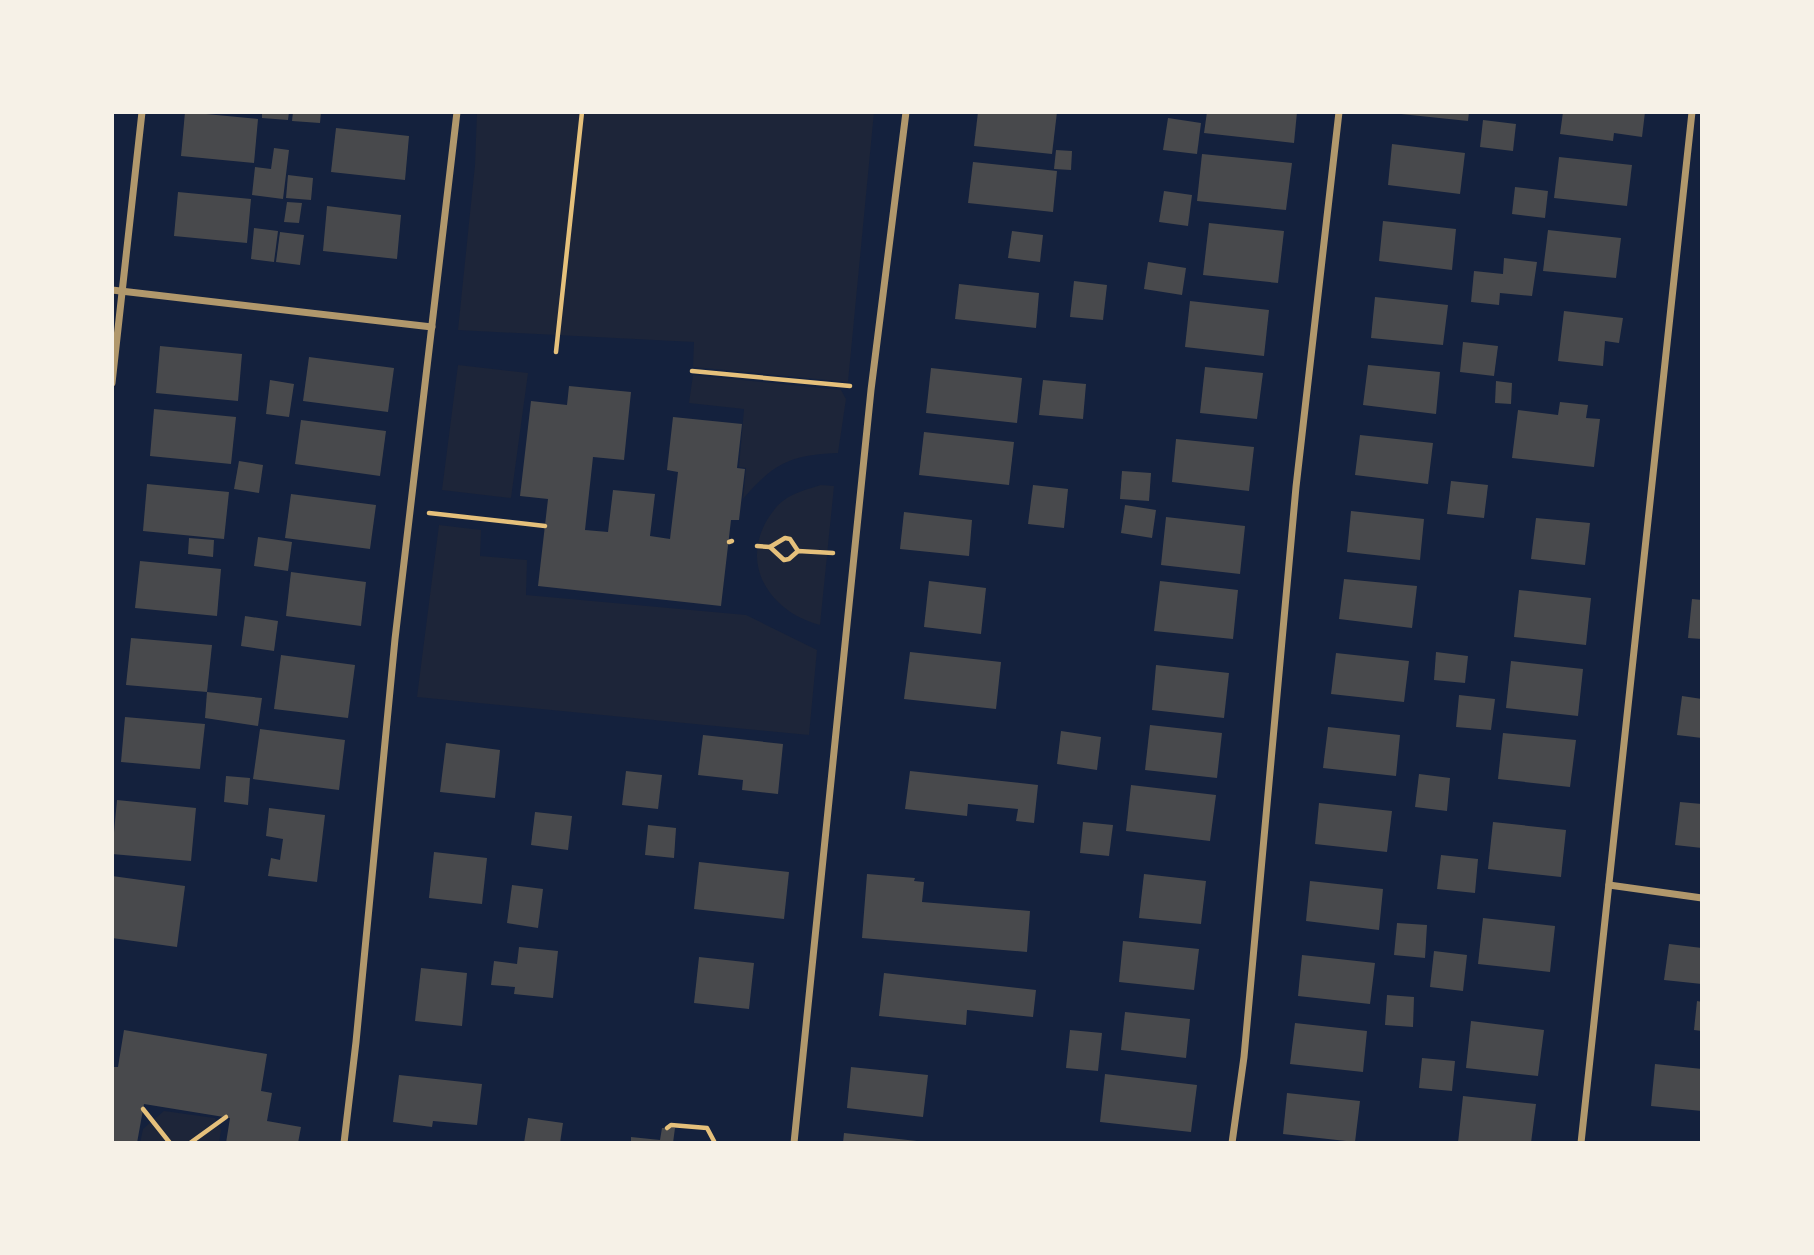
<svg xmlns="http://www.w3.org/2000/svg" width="1814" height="1255" viewBox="0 0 1814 1255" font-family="'Varela Round',sans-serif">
  <rect width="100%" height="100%" fill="#14213d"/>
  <g fill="#1d2539">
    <path d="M 477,112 L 874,112 L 848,382 L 693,367 L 694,342 L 458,330 L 475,165 Z"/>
    <path d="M 458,365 L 528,373 L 511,498 L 442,490 Z"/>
    <path d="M 693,375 L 841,390 L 846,399 L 838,453 C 790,455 774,463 743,499 L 746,468 L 739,467 L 744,409 L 689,403 Z"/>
    <path d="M 821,485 L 834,486 L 820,625 C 766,611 736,558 774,510 C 785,495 804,490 821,485 Z"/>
    <path d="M 439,525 L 481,530 L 480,556 L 527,560 L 526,595 L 746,615 L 817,650 L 809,735 L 417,697 Z"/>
    <path d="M 164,1111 L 215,1118 L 221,1130 L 219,1143 L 140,1143 L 143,1129 Z"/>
  </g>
  <g fill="#48494c">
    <path d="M 185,112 L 258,119 L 254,163 L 181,156 Z"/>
    <path d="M 262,112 L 289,112 L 288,120 L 262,118 Z"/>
    <path d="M 293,112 L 321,112 L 320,123 L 292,121 Z"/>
    <path d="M 978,112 L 1057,112 L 1052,154 L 974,146 Z"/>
    <path d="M 1207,112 L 1297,112 L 1294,143 L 1204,133 Z"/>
    <path d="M 1401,112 L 1469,112 L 1468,121 L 1401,114 Z"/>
    <path d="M 1563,112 L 1645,112 L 1642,137 L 1614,133 L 1613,141 L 1560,134 Z"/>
    <path d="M 1168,118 L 1201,123 L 1197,154 L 1163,150 Z"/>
    <path d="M 1483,120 L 1516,124 L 1513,151 L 1480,147 Z"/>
    <path d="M 336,128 L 409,136 L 405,180 L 331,172 Z"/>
    <path d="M 1392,144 L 1465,153 L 1460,194 L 1388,185 Z"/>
    <path d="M 274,148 L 289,150 L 283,199 L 252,195 L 255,167 L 271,169 Z"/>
    <path d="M 1056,150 L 1072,151 L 1071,170 L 1054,169 Z"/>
    <path d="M 1202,154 L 1292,163 L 1286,210 L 1197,201 Z"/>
    <path d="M 1559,157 L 1632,165 L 1627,206 L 1554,198 Z"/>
    <path d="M 973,162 L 1057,171 L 1053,212 L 968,203 Z"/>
    <path d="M 288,175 L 313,178 L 311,200 L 286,198 Z"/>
    <path d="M 1515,187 L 1548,191 L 1545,218 L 1512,214 Z"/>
    <path d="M 1164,191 L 1192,195 L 1188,226 L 1159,222 Z"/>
    <path d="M 178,192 L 251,199 L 247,243 L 174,236 Z"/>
    <path d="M 287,202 L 302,203 L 299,223 L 284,222 Z"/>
    <path d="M 327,206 L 401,215 L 397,259 L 323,251 Z"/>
    <path d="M 1383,221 L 1456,229 L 1452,270 L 1379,261 Z"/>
    <path d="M 1209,223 L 1284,231 L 1278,283 L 1203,275 Z"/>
    <path d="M 254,228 L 278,231 L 274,262 L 251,259 Z"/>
    <path d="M 1548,230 L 1621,238 L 1616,278 L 1543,271 Z"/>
    <path d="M 1012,231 L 1043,235 L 1040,262 L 1008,258 Z"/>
    <path d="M 280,232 L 304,235 L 300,265 L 276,262 Z"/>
    <path d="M 1504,258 L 1537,262 L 1532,296 L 1500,293 L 1499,305 L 1471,302 L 1474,271 L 1503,274 Z"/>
    <path d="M 1148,262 L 1186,268 L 1182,295 L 1144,289 Z"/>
    <path d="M 1074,281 L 1107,285 L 1103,320 L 1070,317 Z"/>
    <path d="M 959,284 L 1039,293 L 1036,328 L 955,319 Z"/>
    <path d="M 1375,297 L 1448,305 L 1443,345 L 1371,338 Z"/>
    <path d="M 1190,301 L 1269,310 L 1264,356 L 1185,347 Z"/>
    <path d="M 1564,311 L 1623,318 L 1619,343 L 1605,341 L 1603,366 L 1558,361 Z"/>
    <path d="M 1463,342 L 1498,346 L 1494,376 L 1460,372 Z"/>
    <path d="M 160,346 L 242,354 L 238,401 L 156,393 Z"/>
    <path d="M 309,357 L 394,368 L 388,412 L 303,401 Z"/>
    <path d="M 1368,365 L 1440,372 L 1436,414 L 1363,405 Z"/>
    <path d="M 1205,367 L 1263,373 L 1257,419 L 1200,413 Z"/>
    <path d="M 931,368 L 1022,378 L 1017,423 L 926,413 Z"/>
    <path d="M 270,380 L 294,384 L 289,417 L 266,414 Z"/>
    <path d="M 1043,380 L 1086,384 L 1083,419 L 1039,415 Z"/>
    <path d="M 1496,381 L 1512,383 L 1511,404 L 1495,403 Z"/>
    <path d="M 569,386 L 631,392 L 624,460 L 593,457 L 585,530 L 608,532 L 613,490 L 655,494 L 650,536 L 670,539 L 678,472 L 667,470 L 673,417 L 742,424 L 737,468 L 745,469 L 739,520 L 731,520 L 721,606 L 538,586 L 548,499 L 520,496 L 531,401 L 567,405 Z"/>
    <path d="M 1560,402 L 1588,405 L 1586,418 L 1600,419 L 1594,467 L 1512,458 L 1518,410 L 1558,415 Z"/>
    <path d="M 154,409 L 236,417 L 231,464 L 150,456 Z"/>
    <path d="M 301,420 L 386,431 L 380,476 L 295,464 Z"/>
    <path d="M 924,432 L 1014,442 L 1009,485 L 919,475 Z"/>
    <path d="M 1360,435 L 1433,443 L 1428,484 L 1355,475 Z"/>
    <path d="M 1176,439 L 1254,447 L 1249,491 L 1172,482 Z"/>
    <path d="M 239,461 L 263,465 L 259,493 L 234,489 Z"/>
    <path d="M 1122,471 L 1151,473 L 1149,501 L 1120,499 Z"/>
    <path d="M 1451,481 L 1488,485 L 1484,518 L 1447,514 Z"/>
    <path d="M 147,484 L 229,492 L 224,539 L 143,531 Z"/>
    <path d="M 1033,485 L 1068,489 L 1064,528 L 1028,524 Z"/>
    <path d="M 291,494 L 376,505 L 370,549 L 285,538 Z"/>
    <path d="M 1125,505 L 1156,510 L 1152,538 L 1121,533 Z"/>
    <path d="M 1351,511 L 1424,519 L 1420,560 L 1347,552 Z"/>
    <path d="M 904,512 L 972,520 L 969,556 L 900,549 Z"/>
    <path d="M 1166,517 L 1245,526 L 1240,574 L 1161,565 Z"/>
    <path d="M 1536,518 L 1590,523 L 1585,565 L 1531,559 Z"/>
    <path d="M 258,537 L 292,542 L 288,571 L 254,566 Z"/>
    <path d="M 189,538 L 214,540 L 213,557 L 188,554 Z"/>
    <path d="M 140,561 L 221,569 L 217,616 L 135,608 Z"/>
    <path d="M 291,572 L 366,582 L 361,626 L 286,616 Z"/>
    <path d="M 1344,579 L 1417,586 L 1412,628 L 1339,619 Z"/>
    <path d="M 929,581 L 986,588 L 981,634 L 924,627 Z"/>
    <path d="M 1160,581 L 1238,590 L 1233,639 L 1154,631 Z"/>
    <path d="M 1519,590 L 1591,598 L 1586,645 L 1514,637 Z"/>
    <path d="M 1692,599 L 1702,600 L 1702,639 L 1688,638 Z"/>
    <path d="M 245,616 L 278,621 L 274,651 L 241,646 Z"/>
    <path d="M 131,638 L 212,645 L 207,692 L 126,685 Z"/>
    <path d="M 910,652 L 1001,662 L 996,709 L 904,699 Z"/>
    <path d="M 1436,652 L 1468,656 L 1465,683 L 1434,680 Z"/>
    <path d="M 1336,653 L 1409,661 L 1404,702 L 1331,694 Z"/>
    <path d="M 281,655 L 355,665 L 348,718 L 274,709 Z"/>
    <path d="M 1511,661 L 1583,669 L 1578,716 L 1506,708 Z"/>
    <path d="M 1156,665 L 1229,673 L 1224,718 L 1152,710 Z"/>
    <path d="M 207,692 L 262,698 L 258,726 L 205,718 Z"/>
    <path d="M 1459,695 L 1495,699 L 1491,730 L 1456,727 Z"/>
    <path d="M 1682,696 L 1702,699 L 1702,738 L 1677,735 Z"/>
    <path d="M 125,717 L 205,724 L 200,769 L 121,762 Z"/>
    <path d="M 1150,725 L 1222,733 L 1217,778 L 1145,770 Z"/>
    <path d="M 1328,727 L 1400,735 L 1396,776 L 1323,768 Z"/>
    <path d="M 260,729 L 345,740 L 339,790 L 253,779 Z"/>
    <path d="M 1061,731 L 1101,737 L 1097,770 L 1057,764 Z"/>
    <path d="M 1503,733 L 1576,740 L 1570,787 L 1498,779 Z"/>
    <path d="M 703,735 L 783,744 L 778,794 L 742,790 L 743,780 L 698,775 Z"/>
    <path d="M 446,743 L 500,750 L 495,798 L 440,792 Z"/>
    <path d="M 626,771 L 662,775 L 658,809 L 622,805 Z"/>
    <path d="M 910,771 L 1038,785 L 1034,823 L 1016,821 L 1018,809 L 968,804 L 967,816 L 905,809 Z"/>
    <path d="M 1419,774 L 1450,778 L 1447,811 L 1415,807 Z"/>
    <path d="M 226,776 L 250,778 L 248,805 L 224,802 Z"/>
    <path d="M 1131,785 L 1216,795 L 1210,841 L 1126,831 Z"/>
    <path d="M 117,800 L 196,808 L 191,861 L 112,854 Z"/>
    <path d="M 1680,802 L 1702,804 L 1702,848 L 1675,845 Z"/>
    <path d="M 1319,803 L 1392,811 L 1387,852 L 1315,844 Z"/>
    <path d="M 269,808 L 325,815 L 317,882 L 268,876 L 271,858 L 280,860 L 283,839 L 266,836 Z"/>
    <path d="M 535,812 L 572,816 L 568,850 L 531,845 Z"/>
    <path d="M 1083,822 L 1113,825 L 1109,856 L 1080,853 Z"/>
    <path d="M 1493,822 L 1566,830 L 1561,877 L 1488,869 Z"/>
    <path d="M 648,825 L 676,828 L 674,858 L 645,855 Z"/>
    <path d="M 434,852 L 487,858 L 482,904 L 429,898 Z"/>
    <path d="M 1441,855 L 1478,859 L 1475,893 L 1437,889 Z"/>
    <path d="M 699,862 L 789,872 L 784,919 L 694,909 Z"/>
    <path d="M 867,874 L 915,878 L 914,881 L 924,882 L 922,902 L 1030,911 L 1027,952 L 862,938 Z"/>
    <path d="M 1144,874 L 1206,881 L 1201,924 L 1139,918 Z"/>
    <path d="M 112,876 L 185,886 L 177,947 L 112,938 Z"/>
    <path d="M 1310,881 L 1383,889 L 1379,930 L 1306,921 Z"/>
    <path d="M 512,885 L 543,889 L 538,928 L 507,923 Z"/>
    <path d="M 1483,918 L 1555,926 L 1550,972 L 1478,964 Z"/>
    <path d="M 1397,923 L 1427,925 L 1425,958 L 1394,955 Z"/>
    <path d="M 1123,941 L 1199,949 L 1194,990 L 1119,982 Z"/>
    <path d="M 1669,944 L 1702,948 L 1702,984 L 1664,980 Z"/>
    <path d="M 519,947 L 558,951 L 553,998 L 514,994 L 515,987 L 491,985 L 494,961 L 517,964 Z"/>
    <path d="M 1434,951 L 1467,955 L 1463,991 L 1430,987 Z"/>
    <path d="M 1302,955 L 1375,963 L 1370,1004 L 1298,996 Z"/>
    <path d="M 699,957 L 754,963 L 749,1009 L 694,1003 Z"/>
    <path d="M 421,968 L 467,973 L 462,1026 L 415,1021 Z"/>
    <path d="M 884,973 L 1036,990 L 1033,1017 L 967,1010 L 966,1025 L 879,1016 Z"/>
    <path d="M 1387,995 L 1414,997 L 1413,1027 L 1385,1025 Z"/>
    <path d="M 1697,1001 L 1702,1002 L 1702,1031 L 1694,1030 Z"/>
    <path d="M 1125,1012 L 1190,1019 L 1186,1058 L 1121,1050 Z"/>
    <path d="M 1471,1021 L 1544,1030 L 1538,1076 L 1466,1068 Z"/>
    <path d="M 1295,1023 L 1367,1031 L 1363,1072 L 1290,1064 Z"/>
    <path d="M 124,1030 L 267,1054 L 261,1091 L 272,1093 L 267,1121 L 301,1127 L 298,1143 L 226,1143 L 230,1118 L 144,1104 L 137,1143 L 112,1143 L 112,1067 L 118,1067 Z"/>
    <path d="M 1070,1030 L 1102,1033 L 1098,1071 L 1066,1068 Z"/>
    <path d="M 1422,1058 L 1455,1061 L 1452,1091 L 1419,1088 Z"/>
    <path d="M 1655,1064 L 1702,1069 L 1702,1111 L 1651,1106 Z"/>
    <path d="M 851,1067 L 928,1075 L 923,1117 L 847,1108 Z"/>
    <path d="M 1105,1074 L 1197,1085 L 1191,1132 L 1100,1122 Z"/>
    <path d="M 399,1075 L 482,1084 L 477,1125 L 433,1121 L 432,1127 L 393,1122 Z"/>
    <path d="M 1287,1093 L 1360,1101 L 1355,1142 L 1283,1134 Z"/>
    <path d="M 1463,1096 L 1536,1104 L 1531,1143 L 1458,1143 Z"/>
    <path d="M 528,1118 L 563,1123 L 560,1143 L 524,1143 Z"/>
    <path d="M 662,1128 L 675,1128 L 673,1143 L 631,1143 L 631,1137 L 660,1140 Z"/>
    <path d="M 844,1133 L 917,1141 L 916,1143 L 843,1143 Z"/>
  </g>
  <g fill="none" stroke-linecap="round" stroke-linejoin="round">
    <g stroke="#e5c07b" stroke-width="4.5">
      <path d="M 556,352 L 582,112"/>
      <path d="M 692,371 L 850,386"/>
      <path d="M 429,513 L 545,526"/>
      <path d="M 729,542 L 732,541"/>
      <path d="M 757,546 L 770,547 L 784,560 L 789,559 L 798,551 L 833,553"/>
      <path d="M 770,547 L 785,538 L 790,539 L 798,551"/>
      <path d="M 143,1109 L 170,1143"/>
      <path d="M 667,1128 L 671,1125 L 707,1128 L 715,1143"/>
      <path d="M 190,1143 L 226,1117"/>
    </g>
    <g stroke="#b1986c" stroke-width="7">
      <path d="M 112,290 L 432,327"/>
      <path d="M 112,383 L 142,112"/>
      <path d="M 1609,885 L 1702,898"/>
      <path d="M 344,1143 L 356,1042 L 395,639 L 457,112"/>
      <path d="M 794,1143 L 871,390 L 906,112"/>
      <path d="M 1232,1143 L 1244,1057 L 1296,487 L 1339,112"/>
      <path d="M 1581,1143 C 1619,799 1652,455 1692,112"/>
    </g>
  </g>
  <rect width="1814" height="1255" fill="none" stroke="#f6f1e7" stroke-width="228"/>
</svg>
